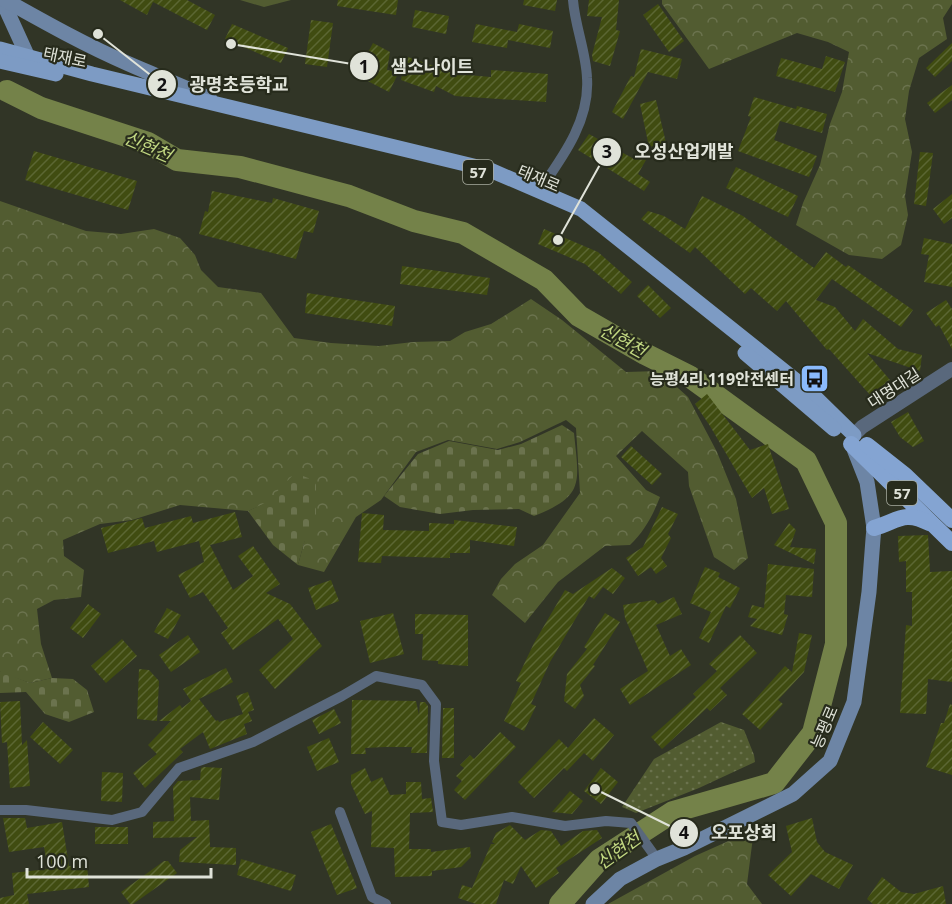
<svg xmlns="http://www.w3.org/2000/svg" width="952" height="904" viewBox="0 0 952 904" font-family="'Open Sans','Noto Sans KR',sans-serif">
  <defs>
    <pattern id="grass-dots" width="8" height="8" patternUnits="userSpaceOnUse" patternTransform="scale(1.5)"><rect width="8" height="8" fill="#525c31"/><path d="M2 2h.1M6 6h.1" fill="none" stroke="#6b734e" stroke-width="1.8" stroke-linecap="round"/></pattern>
    <pattern id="forest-crowns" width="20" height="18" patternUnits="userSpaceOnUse" patternTransform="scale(1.5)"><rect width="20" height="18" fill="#525c31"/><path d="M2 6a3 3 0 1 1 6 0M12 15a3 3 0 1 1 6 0" fill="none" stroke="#6b734e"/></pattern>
    <pattern id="cemetery-stones" width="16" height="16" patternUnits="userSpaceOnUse" patternTransform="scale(1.5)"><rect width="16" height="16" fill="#525c31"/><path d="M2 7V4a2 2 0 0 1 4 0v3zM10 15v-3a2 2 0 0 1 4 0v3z" fill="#6b734e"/></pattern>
    <pattern id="building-hatch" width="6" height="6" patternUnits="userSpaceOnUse" patternTransform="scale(1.5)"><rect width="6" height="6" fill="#404c11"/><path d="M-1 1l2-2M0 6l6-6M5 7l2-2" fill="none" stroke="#5b6633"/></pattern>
  </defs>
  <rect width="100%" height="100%" fill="#313526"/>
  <path fill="url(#grass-dots)" d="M 721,722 L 744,730 L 754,755 L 755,762 L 699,788 L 636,813 L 622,807 L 654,759 Z"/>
  <g fill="url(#forest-crowns)">
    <path d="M 240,0 L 291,0 L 264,7 Z"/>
    <path d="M 662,0 L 952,0 L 952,4 L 943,18 L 947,39 L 919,58 L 909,91 L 905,119 L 912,152 L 905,196 L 908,215 L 901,245 L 882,259 L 849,255 L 796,225 L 803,203 L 820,165 L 830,124 L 842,92 L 849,52 L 828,42 L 797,33 L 709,69 L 662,4 Z"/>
    <path d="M 0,201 L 86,231 L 121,234 L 154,229 L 180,238 L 195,255 L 201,270 L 218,287 L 261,293 L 294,338 L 331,343 L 379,346 L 413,342 L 450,341 L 465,332 L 491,324 L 531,299 L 562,320 L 626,372 L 659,371 L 688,397 L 717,452 L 736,499 L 748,558 L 734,570 L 714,557 L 689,486 L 688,472 L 642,431 L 616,456 L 646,490 L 660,497 C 653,515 644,532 630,545 L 605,546 L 558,582 L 525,623 L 492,595 L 501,579 L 515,564 L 543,545 L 580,493 L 576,428 L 566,420 L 520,442 L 497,449 L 448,440 L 416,452 L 381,500 L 356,517 L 324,572 L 298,565 L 304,543 L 316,482 L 248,511 L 180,505 L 132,520 L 100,524 L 63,540 L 64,556 L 84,570 L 81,597 L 54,600 L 37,609 L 41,644 L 52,678 L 30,683 L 2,673 L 0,671 Z"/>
    <path d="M 742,835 L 753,837 L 747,884 L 762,904 L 608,904 L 695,856 Z"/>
  </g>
  <g fill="url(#cemetery-stones)">
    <path d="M 562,425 L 574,433 C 579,483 585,496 534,516 L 519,509 L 473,510 L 440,514 L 400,507 L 384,496 L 418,454 L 449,441 L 498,450 L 521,444 Z"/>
    <path d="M 295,473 L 316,481 L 316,515 L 304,543 L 298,565 L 273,545 L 248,511 L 267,502 Z"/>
    <path d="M 0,671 L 30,683 L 52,678 L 73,679 L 87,690 L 94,712 L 69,722 L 45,714 L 26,692 L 0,693 Z"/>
  </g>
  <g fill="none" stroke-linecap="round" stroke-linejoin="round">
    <path stroke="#748249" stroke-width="22" d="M 7,91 L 41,108 L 148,143 L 177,160 L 240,167 L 349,196 L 414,221 L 463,233 L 544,280 L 579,316 L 645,354 L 689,376 L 806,461 L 836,523 L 836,644 L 813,733 L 774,783 L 673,812 L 599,860 L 560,904"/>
  </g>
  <g fill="url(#building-hatch)">
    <path d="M 120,0 L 187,0 L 215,15 L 207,30 L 153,2 L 147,15 Z"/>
    <path d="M 338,0 L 398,0 L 396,15 L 337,6 Z"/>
    <path d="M 524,0 L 557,0 L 555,11 L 523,5 Z"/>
    <path d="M 589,0 L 619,0 L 616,30 L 620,31 L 610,66 L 593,61 L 592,55 L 602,17 L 587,16 Z"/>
    <path d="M 658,4 L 684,41 L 669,52 L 643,15 Z"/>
    <path d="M 415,10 L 449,16 L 446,34 L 412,27 Z"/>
    <path d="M 311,20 L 333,23 L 327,67 L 305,64 Z"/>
    <path d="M 232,24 L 288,48 L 281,63 L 225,39 Z"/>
    <path d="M 476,24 L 517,32 L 519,24 L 553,31 L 550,48 L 508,40 L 507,48 L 472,42 Z"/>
    <path d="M 373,43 L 390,52 L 387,70 L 399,72 L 389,92 L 356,75 Z"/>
    <path d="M 952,43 L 952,61 L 935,77 L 926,68 Z"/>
    <path d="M 641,49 L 682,59 L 677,79 L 648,72 L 623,119 L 612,112 L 631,76 L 634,77 Z"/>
    <path d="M 826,56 L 845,62 L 835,92 L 776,76 L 781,58 L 822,69 Z"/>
    <path d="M 408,57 L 457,74 L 491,77 L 491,70 L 548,74 L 546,102 L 455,96 L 436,86 L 434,92 L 401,80 L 405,59 L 407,60 Z"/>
    <path d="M 952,85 L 952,100 L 935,113 L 927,103 Z"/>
    <path d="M 754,97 L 796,109 L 797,106 L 827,114 L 822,133 L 780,121 L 774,140 L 817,156 L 809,177 L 738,151 L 751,117 L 748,116 Z"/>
    <path d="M 656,100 L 666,143 L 649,147 L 640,104 Z"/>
    <path d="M 589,134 L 634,159 L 637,154 L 646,160 L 638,174 L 650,182 L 644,191 L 578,150 Z"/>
    <path d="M 34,151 L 137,181 L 128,210 L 25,180 Z"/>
    <path d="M 920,152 L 933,153 L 926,206 L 914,204 Z"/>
    <path d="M 736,167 L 798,196 L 788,217 L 726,188 Z"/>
    <path d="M 212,191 L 272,203 L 273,198 L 319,211 L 313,233 L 304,231 L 296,259 L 199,234 L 205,211 L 208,212 Z"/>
    <path d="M 952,194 L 952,218 L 944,224 L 933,209 Z"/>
    <path d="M 702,196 L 743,216 L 814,268 L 826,252 L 846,267 L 848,265 L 913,310 L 901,327 L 832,279 L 816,300 L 835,307 L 855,331 L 863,319 L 898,349 L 922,355 L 920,371 L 867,353 L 890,380 L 871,396 L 829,349 L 827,350 L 786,301 L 777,311 L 751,288 L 745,294 L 695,247 L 690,253 L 641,219 L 648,211 L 664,216 L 685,229 Z"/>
    <path d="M 544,229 L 598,252 L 632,282 L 621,294 L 585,264 L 538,244 Z"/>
    <path d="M 924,238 L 952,244 L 952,287 L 924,282 L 929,255 L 921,254 Z"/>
    <path d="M 402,266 L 490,278 L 487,295 L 400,284 Z"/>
    <path d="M 648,285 L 671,308 L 660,318 L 637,296 Z"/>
    <path d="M 307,293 L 395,306 L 392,326 L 305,313 Z"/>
    <path d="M 946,300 L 952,309 L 952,349 L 939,325 L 936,327 L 926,313 Z"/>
    <path d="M 707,394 L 750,450 L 768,444 L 789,509 L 772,514 L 764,488 L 752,498 L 710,426 L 695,404 Z"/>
    <path d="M 908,412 L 924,441 L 913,447 L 900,437 L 891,422 Z"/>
    <path d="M 631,446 L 662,474 L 652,485 L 621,457 Z"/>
    <path d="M 662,507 L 678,514 L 668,534 L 671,538 L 661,558 L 667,566 L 656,574 L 651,567 L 638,576 L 626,558 L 643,547 Z"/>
    <path d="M 235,512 L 242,537 L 210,545 L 233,590 L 253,576 L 238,556 L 253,546 L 280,584 L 266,593 L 290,604 L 322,646 L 275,689 L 259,670 L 293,639 L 278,619 L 233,650 L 221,633 L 228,628 L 203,592 L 190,598 L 178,575 L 204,562 L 199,541 L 157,552 L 154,541 L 108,553 L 101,528 L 142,518 L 145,528 L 191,516 L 193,523 Z"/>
    <path d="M 362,513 L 384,515 L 383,530 L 429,531 L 429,523 L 454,524 L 454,520 L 517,527 L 514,546 L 470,540 L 470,553 L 450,553 L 450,558 L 382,556 L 381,563 L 358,562 Z"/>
    <path d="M 789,523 L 796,530 L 790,547 L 816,549 L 814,564 L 774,545 Z"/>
    <path d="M 928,535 L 930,572 L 952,571 L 952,682 L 928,679 L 926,714 L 900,713 L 906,625 L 912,626 L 912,592 L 906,592 L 906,561 L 899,562 L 898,536 Z"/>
    <path d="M 768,564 L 814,569 L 812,597 L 786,595 L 784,614 L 788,615 L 782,635 L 750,626 L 757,619 L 748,617 L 752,605 L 764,608 Z"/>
    <path d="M 705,567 L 720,573 L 718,577 L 740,588 L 730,608 L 726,606 L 709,643 L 699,638 L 711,612 L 690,603 Z"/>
    <path d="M 612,568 L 625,578 L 613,594 L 603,587 L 594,599 L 589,596 L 550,662 L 531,704 L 536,706 L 524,731 L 504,721 L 521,683 L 516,681 L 534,643 L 565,590 L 573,594 Z"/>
    <path d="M 331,580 L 339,601 L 316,610 L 308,588 Z"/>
    <path d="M 674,597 L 682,614 L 656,625 L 670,656 L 681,649 L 691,665 L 630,705 L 620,689 L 648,671 L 625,618 L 623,605 L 654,600 L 658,604 Z"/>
    <path d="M 88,604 L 101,614 L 83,638 L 70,628 Z"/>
    <path d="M 167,608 L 181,615 L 168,639 L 154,632 Z"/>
    <path d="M 393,613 L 404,654 L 370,663 L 360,621 Z"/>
    <path d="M 605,613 L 620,622 L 593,665 L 595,666 L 580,685 L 584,696 L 575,709 L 564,701 L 567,674 L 587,649 L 584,647 Z"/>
    <path d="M 415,614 L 468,615 L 468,666 L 438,664 L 438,661 L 422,660 L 423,634 L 415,634 Z"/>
    <path d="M 799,633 L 812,635 L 804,672 L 778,700 L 783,704 L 760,730 L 742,714 L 785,666 L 792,672 Z"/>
    <path d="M 188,635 L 200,652 L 171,672 L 159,655 Z"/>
    <path d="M 740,635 L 757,653 L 720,688 L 727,695 L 710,711 L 707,708 L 662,749 L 651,737 L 696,697 L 693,694 L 717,671 L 709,664 Z"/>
    <path d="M 122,639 L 137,656 L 106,683 L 91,666 Z"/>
    <path d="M 226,668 L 233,682 L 199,699 L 216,721 L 218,720 L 219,722 L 243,714 L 236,696 L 248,692 L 254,710 L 248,712 L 252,721 L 244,724 L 247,734 L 210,749 L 203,732 L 180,749 L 183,752 L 145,788 L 133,773 L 157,754 L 148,745 L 171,721 L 159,721 L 180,705 L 182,708 L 191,701 L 183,689 Z"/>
    <path d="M 139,669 L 149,670 L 159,681 L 157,721 L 137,719 Z"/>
    <path d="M 352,700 L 416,701 L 419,715 L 420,702 L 425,702 L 428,706 L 427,753 L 411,753 L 412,747 L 385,747 L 365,748 L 366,754 L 351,754 Z"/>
    <path d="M 20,701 L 22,745 L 27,740 L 30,786 L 10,788 L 7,742 L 2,743 L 0,702 Z"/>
    <path d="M 950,704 L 952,705 L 952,775 L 926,767 L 941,723 L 944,723 Z"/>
    <path d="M 443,708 L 454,708 L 454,758 L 442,758 Z"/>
    <path d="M 334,709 L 341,723 L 319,734 L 312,720 Z"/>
    <path d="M 594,718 L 614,735 L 593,761 L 584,753 L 567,771 L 564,768 L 534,798 L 518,782 L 559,739 L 568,748 Z"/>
    <path d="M 43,722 L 73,750 L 60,764 L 30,737 Z"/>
    <path d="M 500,732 L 516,747 L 465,800 L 454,790 L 462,781 L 456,776 L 464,768 L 460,765 L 470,755 L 474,759 Z"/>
    <path d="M 329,738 L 339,762 L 317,771 L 307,747 Z"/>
    <path d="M 204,767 L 222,768 L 219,800 L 190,797 L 191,821 L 209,820 L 210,847 L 236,848 L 236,865 L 179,862 L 180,850 L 197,837 L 153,838 L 153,822 L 174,821 L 173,787 L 178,781 L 200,780 L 201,768 Z"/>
    <path d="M 365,768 L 371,782 L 382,777 L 390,795 L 406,794 L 406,782 L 421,782 L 422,799 L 431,798 L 433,812 L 410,813 L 409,849 L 431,849 L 431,852 L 470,847 L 471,857 L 461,867 L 432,871 L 432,876 L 395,877 L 394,848 L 371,847 L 372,811 L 365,814 L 351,784 L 351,775 Z"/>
    <path d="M 601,768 L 618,782 L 601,804 L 584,791 Z"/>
    <path d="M 102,772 L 123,773 L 122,802 L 101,801 Z"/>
    <path d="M 570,791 L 583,801 L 572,814 L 552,812 Z"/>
    <path d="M 3,818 L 25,818 L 27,828 L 62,822 L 69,866 L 87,865 L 89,887 L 27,894 L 29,904 L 0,904 L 0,898 L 14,895 L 12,873 L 48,869 L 44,847 L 9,852 Z"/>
    <path d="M 812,818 L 817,842 L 825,852 L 853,865 L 839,889 L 811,874 L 791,896 L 768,875 L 792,852 L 786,826 Z"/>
    <path d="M 331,824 L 357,888 L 337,895 L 311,832 Z"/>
    <path d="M 510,825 L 525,840 L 541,830 L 551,831 L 561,846 L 583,831 L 597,830 L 602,838 L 556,868 L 559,873 L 536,888 L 521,866 L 513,884 L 504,880 L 496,904 L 476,904 L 458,898 L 462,885 L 472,888 L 491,844 L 495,844 L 492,842 L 496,833 Z"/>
    <rect x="95" y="827" width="33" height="17"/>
    <path d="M 241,859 L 296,875 L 291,891 L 237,875 Z"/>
    <path d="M 164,861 L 168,861 L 177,873 L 133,904 L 130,904 L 121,892 Z"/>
    <path d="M 882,877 L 901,892 L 914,894 L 943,886 L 946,904 L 873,904 L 867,899 Z"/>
  </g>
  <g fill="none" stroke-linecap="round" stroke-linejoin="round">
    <g stroke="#59687c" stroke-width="10">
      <path d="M 539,191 C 562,158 590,121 587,78 C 586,52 575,26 573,0"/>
      <path d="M 0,810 L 26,810 L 112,820 L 142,812 L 179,768 L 253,742 L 342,696 L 376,676 L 422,685 L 436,704 L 434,761 L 442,822 L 461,825 L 512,817 L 565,826 L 606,821 L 631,823 L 657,859"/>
      <path d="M 340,812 L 372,897 L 386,904"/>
    </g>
    <path stroke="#59687c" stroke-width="14" d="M 854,435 L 862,427 L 952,369"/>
    <g stroke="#6d85a5" stroke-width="15">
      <path d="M 2,0 L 28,57 L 25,66"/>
      <path d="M 5,0 C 46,23 87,46 129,64 C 156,76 184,86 210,99"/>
      <path d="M 593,904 L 620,879 L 657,859 L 684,848 L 793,794 L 830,761 L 854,702 L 869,592 L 873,539 L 874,528 L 867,482 L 854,449"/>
    </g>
    <g stroke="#7d9bc4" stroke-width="15">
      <path d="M 0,49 L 92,74 L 490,170 L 581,209 L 808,390 L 854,435"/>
      <path d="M 0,61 L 56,74"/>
      <path d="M 745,353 L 834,429"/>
    </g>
    <g stroke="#84a4d2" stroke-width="16">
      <path d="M 851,444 L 952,543"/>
      <path d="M 867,445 L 905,475 L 952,520"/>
      <path d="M 874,528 C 898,521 904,510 929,523"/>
    </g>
  </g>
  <defs>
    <symbol id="bus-square" viewBox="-11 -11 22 22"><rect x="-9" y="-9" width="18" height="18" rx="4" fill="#8abafc" stroke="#272b1c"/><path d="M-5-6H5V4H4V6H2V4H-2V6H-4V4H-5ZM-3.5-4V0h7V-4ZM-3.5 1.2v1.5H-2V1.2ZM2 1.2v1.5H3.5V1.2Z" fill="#111"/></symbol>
  </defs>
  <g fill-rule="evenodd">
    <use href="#bus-square" x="798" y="362" width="33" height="33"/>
  </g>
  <g text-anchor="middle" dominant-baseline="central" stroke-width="4.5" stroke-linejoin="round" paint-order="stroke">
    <g fill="#272b1c" stroke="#a8aca0" stroke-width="1.5">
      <rect x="463" y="160" width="30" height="24" rx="4.5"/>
      <rect x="887" y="481" width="30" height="24" rx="4.5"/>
    </g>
    <g font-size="15" font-weight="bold" fill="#e0e3d9">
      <text x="478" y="172">57</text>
      <text x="902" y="493">57</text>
    </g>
    <g font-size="16" fill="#e0e3d9" stroke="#272b1c">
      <text transform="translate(65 57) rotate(12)">태재로</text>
      <text transform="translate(539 178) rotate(23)">태재로</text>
      <text transform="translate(894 388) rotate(-33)">대명대길</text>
      <text transform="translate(824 727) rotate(-67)">능평로</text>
    </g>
    <g font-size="16" font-weight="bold" fill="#e0e3d9" stroke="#272b1c" text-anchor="end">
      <text x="794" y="379">능평4리.119안전센터</text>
    </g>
    <g font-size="18" font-style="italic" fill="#c1d781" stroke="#272b1c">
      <text transform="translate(148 146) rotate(24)">신현천</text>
      <text transform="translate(623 340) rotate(29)">신현천</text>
      <text transform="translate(618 850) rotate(-36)">신현천</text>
    </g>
  </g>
  <path fill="none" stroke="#e0e3d9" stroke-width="2" d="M231 44L364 66M98 34L162 84M558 240L607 152M595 789L684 833"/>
  <g fill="#e0e3d9" stroke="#272b1c" stroke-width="2">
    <circle cx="231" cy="44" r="6"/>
    <circle cx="98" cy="34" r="6"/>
    <circle cx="558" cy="240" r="6"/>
    <circle cx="595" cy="789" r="6"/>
    <circle cx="364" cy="66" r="15"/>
    <circle cx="162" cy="84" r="15"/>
    <circle cx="607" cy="152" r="15"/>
    <circle cx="684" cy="833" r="15"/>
  </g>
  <g font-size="18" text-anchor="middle" font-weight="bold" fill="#111">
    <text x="364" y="73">1</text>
    <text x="162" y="91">2</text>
    <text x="607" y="158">3</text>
    <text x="684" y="839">4</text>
  </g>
  <g font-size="18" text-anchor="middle" font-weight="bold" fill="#e0e3d9" stroke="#272b1c" stroke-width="4.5" stroke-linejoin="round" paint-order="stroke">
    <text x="432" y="73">샘소나이트</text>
    <text x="239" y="91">광명초등학교</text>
    <text x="684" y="158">오성산업개발</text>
    <text x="744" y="839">오포상회</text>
  </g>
  <path d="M27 868v9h184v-9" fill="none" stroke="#e0e3d9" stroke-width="3"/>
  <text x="36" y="868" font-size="18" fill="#e0e3d9" stroke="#272b1c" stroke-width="4.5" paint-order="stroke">100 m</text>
</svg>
